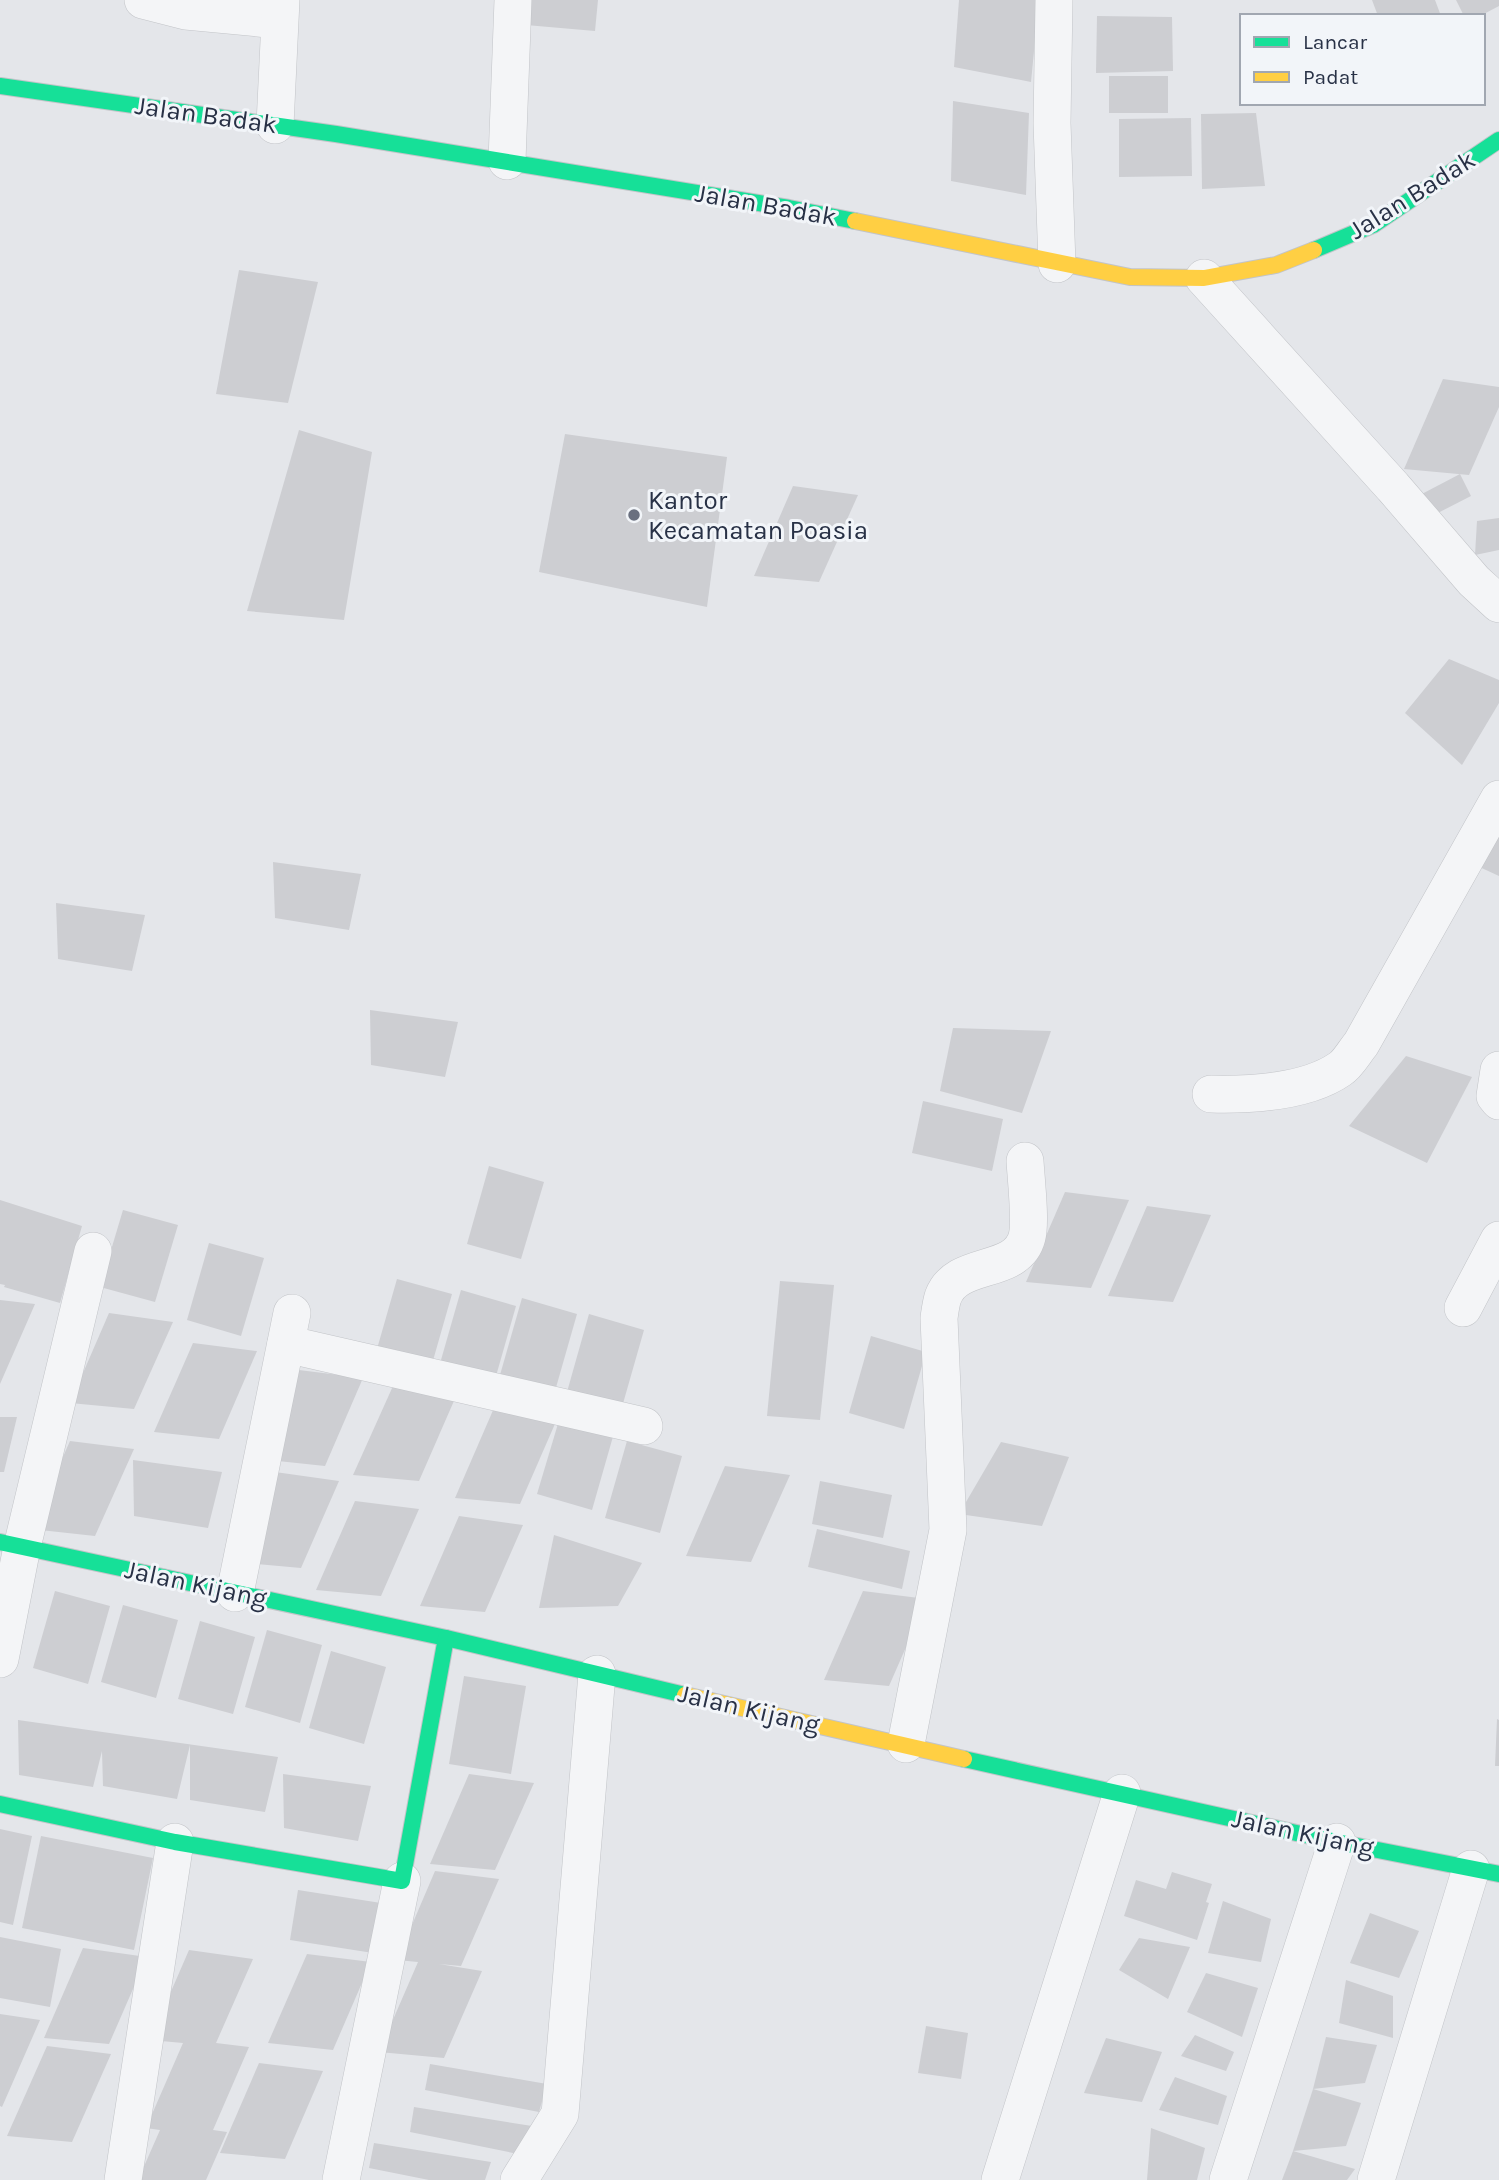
<svg xmlns="http://www.w3.org/2000/svg" width="1499" height="2180" viewBox="0 0 1499 2180" font-family="Karla,sans-serif">
  <rect width="100%" height="100%" fill="#e4e6ea"/>
  <g fill="#cdced2">
    <path d="M 526,0 L 598,0 L 595,31 L 526,25 Z"/>
    <path d="M 959,0 L 1039,0 L 1031,82 L 954,67 Z"/>
    <path d="M 1372,0 L 1435,0 L 1441,16 L 1378,16 Z"/>
    <path d="M 1456,0 L 1499,0 L 1499,6 L 1480,16 L 1464,16 Z"/>
    <path d="M 1097,16 L 1172,17 L 1173,71 L 1096,73 Z"/>
    <rect x="1109" y="76" width="59" height="37"/>
    <path d="M 953,101 L 1029,113 L 1026,195 L 951,181 Z"/>
    <path d="M 1256,113 L 1265,186 L 1202,189 L 1201,114 Z"/>
    <path d="M 1191,118 L 1192,176 L 1119,177 L 1119,119 Z"/>
    <path d="M 239,270 L 318,282 L 288,403 L 216,394 Z"/>
    <path d="M 1443,379 L 1499,387 L 1499,407 L 1469,475 L 1404,469 Z"/>
    <path d="M 299,430 L 372,452 L 344,620 L 247,611 Z"/>
    <path d="M 565,434 L 727,457 L 707,607 L 539,572 Z"/>
    <path d="M 1460,474 L 1471,496 L 1428,518 L 1418,496 Z"/>
    <path d="M 793,486 L 858,495 L 819,582 L 754,576 Z"/>
    <path d="M 1499,518 L 1499,550 L 1475,555 L 1477,521 Z"/>
    <path d="M 1449,659 L 1499,680 L 1499,703 L 1462,765 L 1405,713 Z"/>
    <path d="M 1499,814 L 1499,876 L 1473,864 Z"/>
    <path d="M 273,862 L 361,874 L 349,930 L 275,918 Z"/>
    <path d="M 56,903 L 145,915 L 132,971 L 58,959 Z"/>
    <path d="M 370,1010 L 458,1022 L 445,1077 L 371,1065 Z"/>
    <path d="M 953,1028 L 1051,1031 L 1022,1113 L 940,1091 Z"/>
    <path d="M 1406,1056 L 1472,1077 L 1427,1163 L 1349,1126 Z"/>
    <path d="M 923,1101 L 1003,1119 L 992,1171 L 912,1153 Z"/>
    <path d="M 489,1166 L 544,1182 L 521,1259 L 467,1244 Z"/>
    <path d="M 1065,1192 L 1129,1200 L 1091,1288 L 1026,1282 Z"/>
    <path d="M 0,1200 L 82,1226 L 60,1303 L 4,1287 L 5,1285 L 0,1284 Z"/>
    <path d="M 1147,1206 L 1211,1215 L 1173,1302 L 1108,1296 Z"/>
    <path d="M 123,1210 L 178,1225 L 155,1302 L 100,1287 Z"/>
    <path d="M 209,1243 L 264,1258 L 241,1336 L 187,1320 Z"/>
    <path d="M 397,1279 L 452,1294 L 430,1371 L 375,1356 Z"/>
    <path d="M 780,1281 L 834,1285 L 820,1420 L 767,1416 Z"/>
    <path d="M 461,1290 L 516,1306 L 494,1383 L 439,1367 Z"/>
    <path d="M 522,1298 L 577,1314 L 555,1391 L 500,1375 Z"/>
    <path d="M 0,1300 L 35,1304 L 0,1384 Z"/>
    <path d="M 109,1313 L 173,1322 L 134,1409 L 70,1403 Z"/>
    <path d="M 589,1314 L 644,1330 L 622,1407 L 567,1392 Z"/>
    <path d="M 871,1336 L 926,1352 L 904,1429 L 849,1413 Z"/>
    <path d="M 193,1343 L 257,1351 L 219,1439 L 154,1432 Z"/>
    <path d="M 299,1370 L 363,1378 L 325,1466 L 259,1459 Z"/>
    <path d="M 393,1386 L 457,1394 L 419,1481 L 353,1475 Z"/>
    <path d="M 494,1408 L 558,1417 L 520,1504 L 455,1498 Z"/>
    <path d="M 0,1417 L 17,1417 L 4,1472 L 0,1472 Z"/>
    <path d="M 560,1417 L 614,1433 L 592,1510 L 537,1494 Z"/>
    <path d="M 70,1441 L 134,1449 L 95,1536 L 31,1529 Z"/>
    <path d="M 627,1441 L 682,1456 L 660,1533 L 605,1518 Z"/>
    <path d="M 1001,1442 L 1069,1457 L 1042,1526 L 959,1514 Z"/>
    <path d="M 133,1460 L 222,1472 L 208,1528 L 134,1516 Z"/>
    <path d="M 725,1466 L 790,1475 L 751,1562 L 686,1556 Z"/>
    <path d="M 275,1472 L 339,1481 L 301,1568 L 236,1562 Z"/>
    <path d="M 820,1481 L 892,1495 L 883,1538 L 812,1524 Z"/>
    <path d="M 355,1501 L 419,1509 L 381,1596 L 316,1590 Z"/>
    <path d="M 459,1516 L 523,1525 L 485,1612 L 420,1606 Z"/>
    <path d="M 817,1529 L 910,1551 L 902,1589 L 808,1567 Z"/>
    <path d="M 554,1535 L 642,1563 L 618,1606 L 539,1608 Z"/>
    <path d="M 55,1591 L 110,1606 L 88,1684 L 33,1668 Z"/>
    <path d="M 863,1591 L 927,1599 L 889,1686 L 824,1680 Z"/>
    <path d="M 123,1605 L 178,1620 L 156,1698 L 101,1682 Z"/>
    <path d="M 200,1621 L 255,1637 L 233,1714 L 178,1699 Z"/>
    <path d="M 267,1630 L 322,1645 L 300,1723 L 245,1707 Z"/>
    <path d="M 331,1651 L 386,1667 L 364,1744 L 309,1728 Z"/>
    <path d="M 464,1676 L 526,1686 L 511,1774 L 449,1764 Z"/>
    <path d="M 1497,1719 L 1499,1720 L 1499,1766 L 1495,1766 Z"/>
    <path d="M 18,1720 L 278,1757 L 265,1812 L 190,1800 L 190,1745 L 177,1799 L 103,1786 L 102,1751 L 93,1787 L 19,1775 Z"/>
    <path d="M 283,1774 L 371,1786 L 358,1841 L 284,1828 Z"/>
    <path d="M 469,1774 L 534,1783 L 495,1870 L 430,1864 Z"/>
    <path d="M 0,1829 L 32,1836 L 13,1925 L 0,1922 Z"/>
    <path d="M 41,1836 L 153,1858 L 134,1950 L 22,1928 Z"/>
    <path d="M 435,1871 L 499,1879 L 461,1966 L 439,1964 L 482,1971 L 444,2058 L 379,2052 L 418,1962 L 397,1960 Z"/>
    <path d="M 1172,1872 L 1212,1884 L 1206,1902 L 1209,1903 L 1197,1940 L 1124,1916 L 1136,1880 L 1166,1889 Z"/>
    <path d="M 298,1890 L 381,1903 L 373,1953 L 290,1940 Z"/>
    <path d="M 1223,1901 L 1271,1919 L 1261,1962 L 1208,1953 Z"/>
    <path d="M 1370,1913 L 1419,1931 L 1399,1978 L 1350,1963 Z"/>
    <path d="M 0,1937 L 61,1949 L 50,2007 L 0,1998 Z"/>
    <path d="M 1139,1938 L 1190,1947 L 1168,1999 L 1119,1970 Z"/>
    <path d="M 83,1948 L 147,1957 L 109,2044 L 44,2038 Z"/>
    <path d="M 189,1950 L 253,1959 L 216,2043 L 249,2047 L 213,2130 L 227,2132 L 206,2180 L 138,2180 L 160,2130 L 146,2128 L 183,2043 L 150,2040 Z"/>
    <path d="M 307,1954 L 371,1962 L 333,2050 L 268,2043 Z"/>
    <path d="M 1206,1973 L 1258,1988 L 1242,2037 L 1187,2012 Z"/>
    <path d="M 1346,1980 L 1393,1996 L 1393,2038 L 1339,2023 Z"/>
    <path d="M 0,2014 L 40,2020 L 2,2107 L 0,2106 Z"/>
    <path d="M 926,2026 L 968,2033 L 961,2079 L 918,2073 Z"/>
    <path d="M 1195,2035 L 1234,2052 L 1226,2071 L 1181,2056 Z"/>
    <path d="M 1326,2037 L 1377,2045 L 1365,2083 L 1313,2089 Z"/>
    <path d="M 1106,2038 L 1162,2052 L 1142,2102 L 1084,2093 Z"/>
    <path d="M 47,2046 L 111,2054 L 72,2142 L 7,2136 Z"/>
    <path d="M 259,2063 L 323,2071 L 285,2159 L 220,2153 Z"/>
    <path d="M 430,2064 L 547,2084 L 539,2112 L 425,2090 Z"/>
    <path d="M 1175,2077 L 1227,2096 L 1218,2125 L 1159,2110 Z"/>
    <path d="M 1313,2089 L 1361,2103 L 1346,2146 L 1293,2151 Z"/>
    <path d="M 414,2107 L 532,2126 L 523,2155 L 410,2132 Z"/>
    <path d="M 1151,2128 L 1205,2148 L 1197,2180 L 1147,2180 Z"/>
    <path d="M 374,2143 L 491,2162 L 485,2180 L 429,2180 L 369,2168 Z"/>
    <path d="M 1293,2151 L 1355,2169 L 1347,2180 L 1282,2180 Z"/>
  </g>
  <g fill="none" stroke-linecap="round" stroke-linejoin="round">
    <defs>
      <g id="street">
        <path d="M 143,0 L 186,11 L 279,20"/>
        <path d="M 1054,0 L 1052,123 L 1057,264"/>
        <path d="M 275,125 L 281,0"/>
        <path d="M 507,161 L 513,0"/>
        <path d="M 1204,278 L 1393,487 L 1474,581 L 1499,604"/>
        <path d="M 1499,1070 L 1495,1096 L 1499,1101"/>
        <path d="M 1211,1094 C 1250,1095 1307,1092 1340,1069 C 1348,1064 1355,1051 1361,1044 L 1499,799"/>
        <path d="M 1463,1308 L 1499,1240"/>
        <path d="M 286,1344 L 644,1426"/>
        <path d="M 235,1593 L 292,1313"/>
        <path d="M 0,1659 L 22,1547 L 93,1251"/>
        <path d="M 906,1744 L 948,1530 L 939,1318 C 940,1311 941,1303 943,1297 C 957,1259 1017,1276 1027,1237 C 1031,1222 1026,1178 1025,1161"/>
        <path d="M 123,2180 L 175,1842"/>
        <path d="M 341,2180 L 402,1881"/>
        <path d="M 519,2180 L 560,2114 L 597,1674"/>
        <path d="M 1000,2180 L 1122,1793"/>
        <path d="M 1228,2180 L 1337,1842"/>
        <path d="M 1376,2180 L 1471,1869"/>
      </g>
      <g id="fast">
        <path d="M 0,86 L 336,134 L 789,208 L 855,221"/>
        <path d="M 1314,250 L 1373,225 L 1499,140"/>
        <path d="M 0,1542 L 446,1638 L 685,1695"/>
        <path d="M 964,1759 L 1337,1842 L 1499,1874"/>
        <path d="M 0,1804 L 175,1842 L 402,1881 L 446,1638"/>
      </g>
      <g id="slow">
        <path d="M 855,221 L 1130,277 L 1204,278 L 1276,265 L 1314,250"/>
        <path d="M 685,1695 L 964,1759"/>
      </g>
    </defs>
    <use href="#street" stroke="#c2c4c8" stroke-width="38"/>
    <use href="#fast" stroke="#c2c4c8" stroke-width="18"/>
    <use href="#slow" stroke="#c2c4c8" stroke-width="18"/>
    <use href="#street" stroke="#f4f5f7" stroke-width="37"/>
    <use href="#fast" stroke="#16e098" stroke-width="16"/>
    <use href="#slow" stroke="#ffcf43" stroke-width="16"/>
  </g>
  <circle fill="#6a707f" stroke="#f2f5f9" stroke-width="2.5" cx="634" cy="515" r="7"/>
  <g text-anchor="middle" dominant-baseline="central" stroke-width="6" stroke-linejoin="round" paint-order="stroke">
    <g font-size="26" fill="#283146" stroke="#f2f5f9">
      <text transform="translate(206 115) rotate(8)">Jalan Badak</text>
      <text transform="translate(1412 195) rotate(-32)">Jalan Badak</text>
      <text transform="translate(766 205) rotate(10)">Jalan Badak</text>
      <text transform="translate(196 1584) rotate(12)">Jalan Kijang</text>
      <text transform="translate(749 1709) rotate(13)">Jalan Kijang</text>
      <text transform="translate(1303 1833) rotate(12)">Jalan Kijang</text>
    </g>
    <g font-size="26" fill="#283146" stroke="#f2f5f9" text-anchor="start">
      <text x="648" y="500">Kantor<tspan x="648" dy="30">Kecamatan Poasia</tspan></text>
    </g>
  </g>
  <rect x="1240" y="14" width="245" height="91" fill="#f2f5f9" stroke="#a1a7b1" stroke-width="2"/>
  <rect x="1254" y="37" width="35" height="10" fill="#16e098" stroke="#a1a7b1" stroke-width="2"/>
  <text x="1303" y="49" font-size="21" fill="#283146">Lancar</text>
  <rect x="1254" y="72" width="35" height="10" fill="#ffcf43" stroke="#a1a7b1" stroke-width="2"/>
  <text x="1303" y="84" font-size="21" fill="#283146">Padat</text>
</svg>
